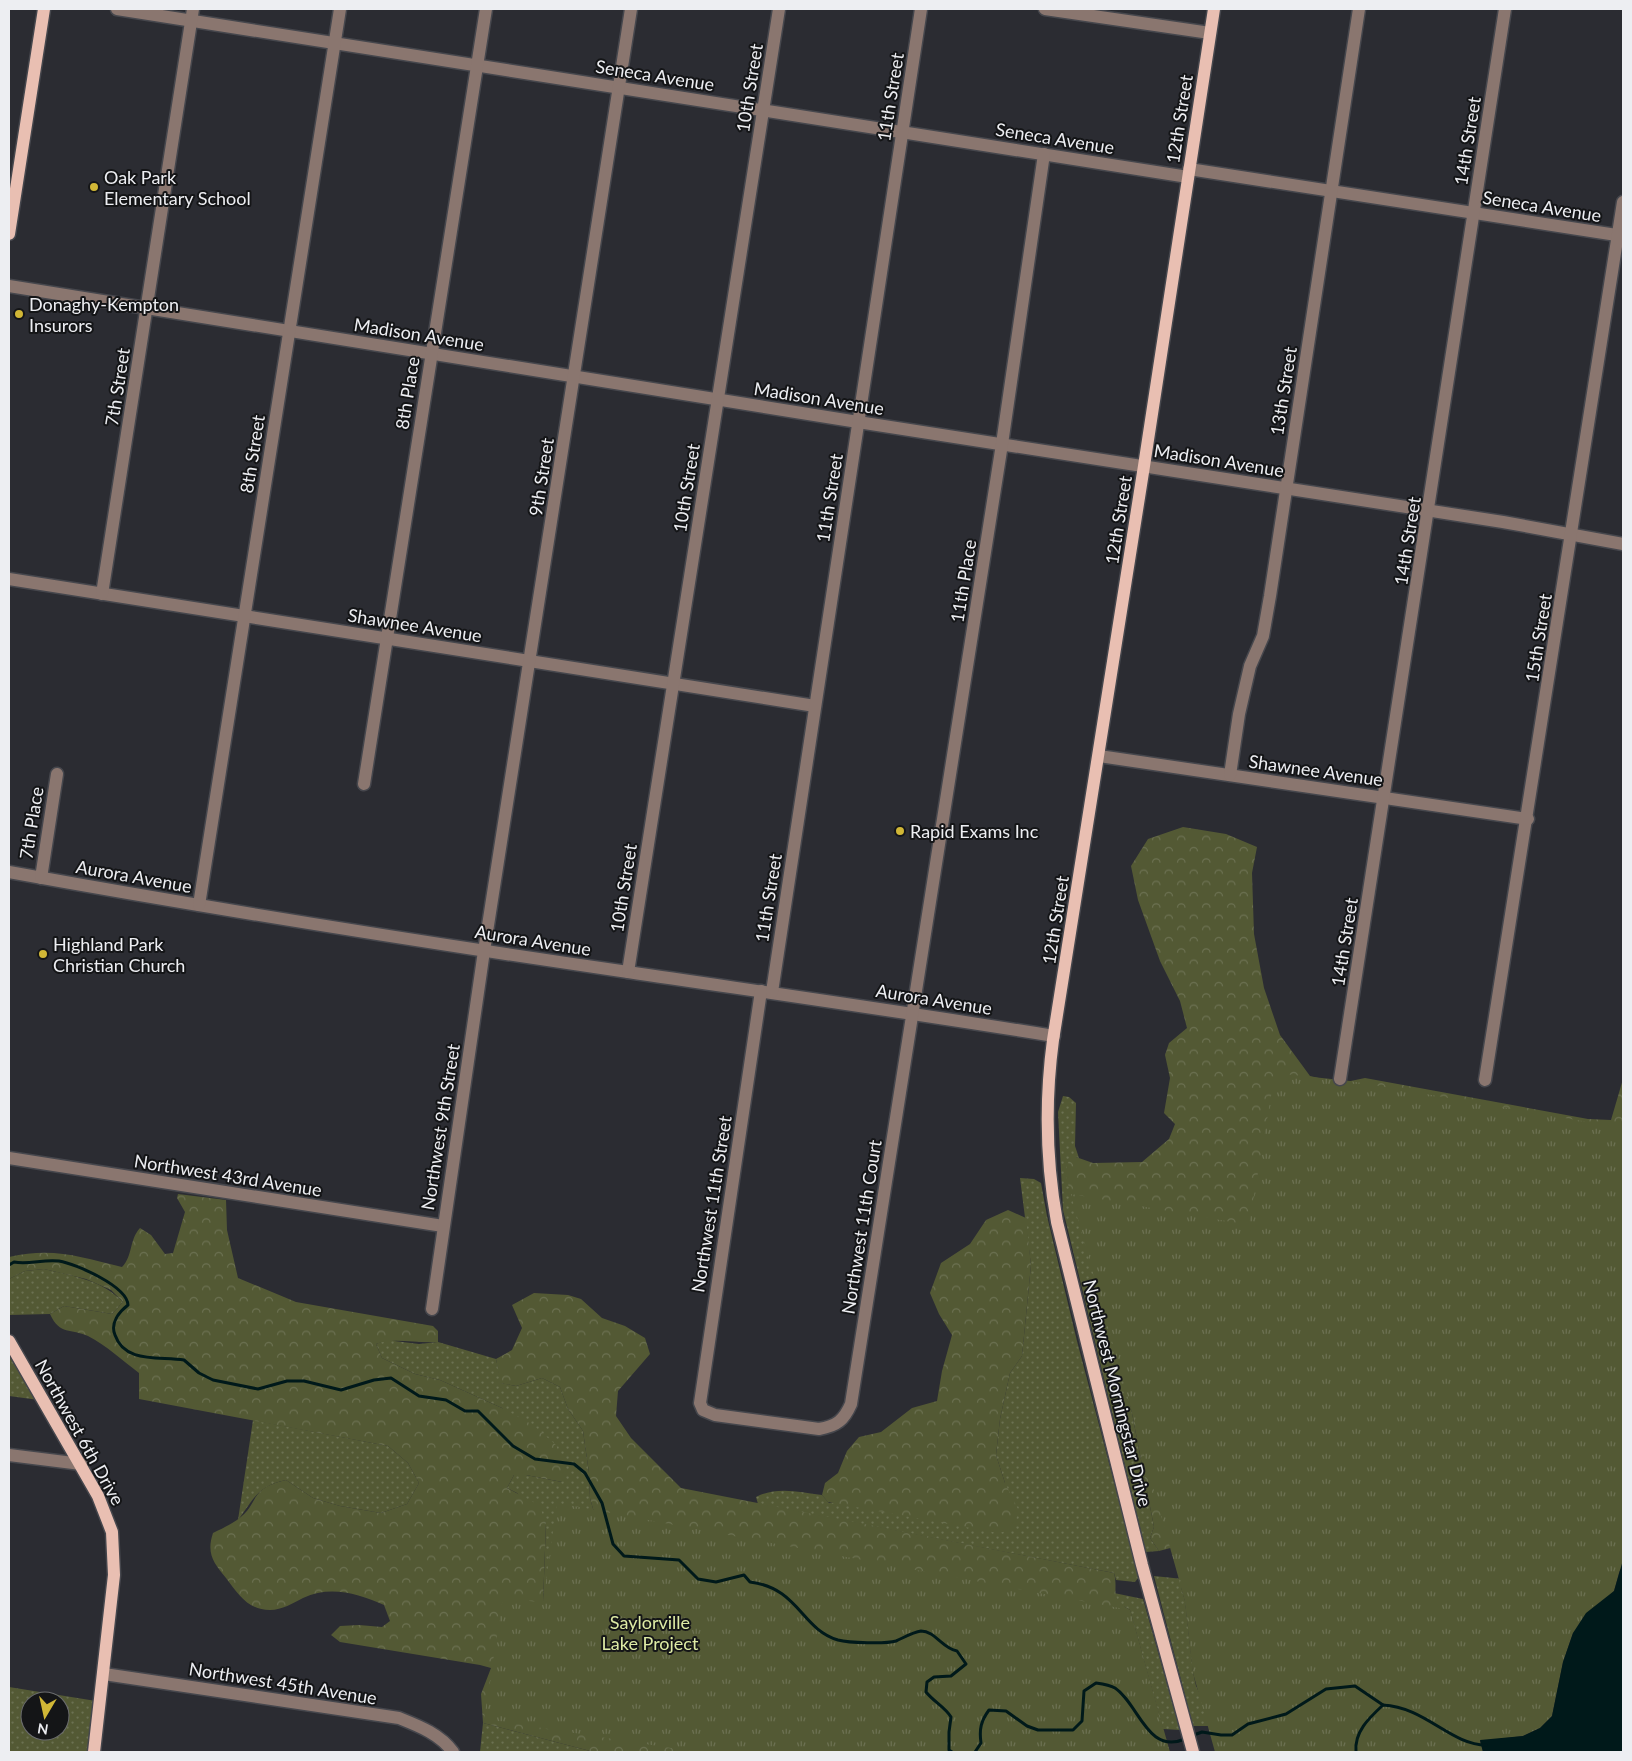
<svg xmlns="http://www.w3.org/2000/svg" width="1632" height="1761" viewBox="0 0 1632 1761" font-family="Lato,sans-serif">
  <defs>
    <pattern id="grass-dots" width="8" height="8" patternUnits="userSpaceOnUse" patternTransform="scale(1.25)"><rect width="8" height="8" fill="#535934"/><path d="M2 2h.1M6 6h.1" fill="none" stroke="#6c7152" stroke-width="1.8" stroke-linecap="round"/></pattern>
    <pattern id="forest-crowns" width="20" height="18" patternUnits="userSpaceOnUse" patternTransform="scale(1.25)"><rect width="20" height="18" fill="#535934"/><path d="M2 6a3 3 0 1 1 6 0M12 15a3 3 0 1 1 6 0" fill="none" stroke="#6c7152"/></pattern>
    <pattern id="park-tufts" width="24" height="20" patternUnits="userSpaceOnUse" patternTransform="scale(1.25)"><rect width="24" height="20" fill="#535934"/><path d="M3 7l-1-3M5 7V3M7 7l1-3M15 17l-1-3M17 17v-4M19 17l1-3" fill="none" stroke="#6c7152"/></pattern>
  </defs>
  <rect width="100%" height="100%" fill="#2b2c32"/>
  <g fill="url(#grass-dots)" fill-rule="evenodd">
    <path d="M 1063,1096 L 1069,1097 L 1076,1103 L 1075,1146 L 1079,1158 L 1076,1157 L 1131,1408 L 1154,1527 L 1150,1538 L 1159,1551 L 1146,1552 L 1063,1210 L 1058,1112 Z"/>
    <path d="M 1020,1178 L 1034,1179 L 1041,1183 L 1047,1216 L 1077,1341 L 1136,1566 L 1138,1578 L 1135,1582 L 1116,1580 L 1114,1573 L 758,1504 L 756,1497 C 777,1486 799,1492 822,1495 L 829,1503 L 1005,1483 L 996,1455 L 1000,1419 L 1010,1373 L 1022,1356 L 1031,1265 Z"/>
    <path d="M 44,1269 C 73,1276 102,1280 123,1302 L 112,1314 L 64,1306 L 50,1314 L 9,1315 L 9,1279 L 25,1271 Z"/>
    <path d="M 386,1340 L 419,1344 L 438,1342 L 496,1359 L 501,1383 L 516,1386 L 542,1378 L 560,1387 L 568,1409 L 583,1431 L 589,1473 L 590,1498 L 595,1516 L 543,1604 L 546,1523 L 517,1493 L 507,1488 L 514,1475 L 526,1475 L 562,1482 L 502,1408 L 440,1380 L 415,1374 L 382,1358 L 376,1344 Z"/>
    <path d="M 9,1355 L 39,1400 L 9,1396 Z"/>
    <path d="M 253,1420 L 388,1446 L 408,1463 L 419,1483 L 407,1504 L 381,1513 L 340,1506 L 313,1498 L 286,1480 C 256,1487 255,1498 238,1520 Z"/>
    <path d="M 1154,1576 L 1183,1579 L 1181,1587 L 1185,1601 L 1193,1672 L 1196,1686 L 1215,1726 L 1193,1726 Z"/>
    <path d="M 1114,1593 L 1143,1599 L 1180,1730 L 1163,1729 L 1130,1610 L 1118,1603 Z"/>
    <path d="M 9,1687 L 96,1701 L 90,1752 L 9,1752 ZM 30,1701 L 60,1701 L 60,1731 L 30,1731 Z"/>
    <path d="M 483,1723 L 594,1752 L 480,1752 Z"/>
  </g>
  <g fill="url(#forest-crowns)">
    <path d="M 1183,827 L 1226,834 L 1257,847 L 1252,873 L 1254,934 L 1264,988 L 1280,1035 L 1310,1076 L 1341,1083 L 1365,1078 L 1588,1119 L 1611,1120 L 1623,1079 L 1622,1562 L 1614,1591 L 1573,1633 L 1193,1673 L 1185,1601 L 1181,1587 L 1182,1545 L 1159,1551 L 1150,1538 L 1154,1527 L 1131,1408 L 1065,1173 L 1069,1160 L 1076,1157 L 1093,1163 L 1142,1162 L 1169,1139 L 1175,1124 L 1164,1113 L 1170,1078 L 1165,1055 L 1169,1043 L 1187,1028 L 1180,1001 L 1160,961 L 1138,900 L 1131,866 L 1148,839 Z"/>
    <path d="M 178,1194 L 226,1200 L 227,1230 L 238,1278 L 296,1302 L 433,1326 L 438,1331 L 438,1342 C 418,1344 393,1337 376,1344 L 382,1358 L 415,1374 L 440,1380 L 502,1408 L 533,1425 L 556,1445 L 567,1474 L 562,1482 L 526,1475 L 514,1475 L 507,1488 L 539,1505 L 546,1523 L 543,1603 L 595,1516 L 590,1498 L 589,1473 L 583,1431 L 568,1409 L 560,1387 L 542,1378 L 516,1386 L 500,1383 L 496,1359 L 512,1350 L 522,1328 L 512,1305 L 534,1293 L 568,1295 L 581,1299 L 602,1318 L 625,1326 L 645,1338 L 650,1354 L 618,1391 L 616,1416 L 631,1438 L 681,1488 L 1114,1573 C 1119,1592 1108,1597 1130,1610 L 1170,1752 L 594,1752 L 483,1723 L 481,1694 L 491,1668 L 480,1665 L 340,1642 L 331,1635 L 340,1626 L 359,1625 L 382,1627 L 390,1621 L 384,1605 C 358,1594 331,1585 303,1598 C 293,1603 282,1610 270,1610 C 248,1610 238,1594 226,1578 C 214,1563 206,1554 213,1533 C 221,1529 230,1525 237,1520 C 261,1503 247,1489 286,1480 L 313,1498 L 340,1506 L 381,1513 L 407,1504 L 419,1483 L 408,1463 L 388,1446 L 139,1399 L 139,1373 C 123,1361 106,1345 88,1336 C 71,1328 60,1336 50,1314 L 64,1306 L 112,1314 L 123,1302 L 111,1290 L 86,1279 L 44,1269 L 25,1271 L 9,1279 L 9,1257 C 54,1247 79,1257 122,1267 C 133,1256 129,1240 140,1228 L 151,1235 L 165,1254 L 173,1253 L 185,1212 L 177,1198 Z"/>
    <path d="M 1008,1210 L 1026,1218 L 1031,1265 L 1022,1356 L 1010,1373 L 1000,1419 L 996,1455 L 1005,1483 L 1019,1511 L 1012,1530 L 998,1533 L 828,1502 L 822,1495 L 825,1483 L 838,1473 L 847,1451 L 859,1437 L 881,1432 L 912,1408 L 937,1401 L 942,1371 L 952,1335 L 939,1314 L 930,1293 L 941,1263 L 970,1244 L 986,1220 Z"/>
  </g>
  <g fill="url(#park-tufts)">
    <path d="M 1275,1073 L 1350,1081 L 1623,1128 L 1623,1566 L 1573,1633 L 1563,1662 L 1552,1716 L 1540,1728 L 1523,1736 L 1480,1741 L 1483,1752 L 1526,1752 L 1215,1752 L 1193,1673 L 1185,1601 L 1071,1194 L 1249,1225 Z"/>
    <path d="M 557,1503 L 1130,1610 L 1169,1752 L 697,1752 L 484,1719 L 503,1597 L 543,1603 Z"/>
  </g>
  <path fill="#00191a" d="M 1623,1560 L 1623,1752 L 1483,1752 L 1480,1740 L 1523,1736 L 1540,1728 L 1552,1716 L 1563,1662 L 1573,1633 L 1586,1613 L 1614,1591 Z"/>
  <g fill="none" stroke-linecap="round" stroke-linejoin="round">
    <g stroke="#00191a" stroke-width="3">
      <path d="M 9,1265 L 14,1262 C 29,1265 43,1259 59,1261 C 76,1264 127,1286 128,1305 C 119,1312 110,1323 115,1335 C 125,1364 160,1356 184,1360 L 199,1373 L 213,1380 L 258,1389 L 287,1381 L 304,1381 L 341,1390 L 374,1380 L 391,1378 L 419,1396 L 446,1400 L 465,1411 L 478,1411 L 513,1446 L 535,1459 L 574,1464 L 585,1473 L 602,1503 L 613,1544 L 624,1556 L 679,1560 L 698,1579 L 716,1582 L 744,1575 L 750,1582 C 799,1588 801,1629 838,1640 C 849,1643 886,1644 896,1641 C 903,1638 913,1632 921,1631 C 935,1631 943,1649 957,1651 L 966,1664 L 951,1676 L 934,1677 L 927,1682 L 926,1692 C 934,1702 945,1707 951,1717 L 949,1732 L 949,1750 L 952,1752"/>
      <path d="M 1191,1736 L 1202,1732 L 1221,1735 L 1232,1735 L 1248,1724 L 1286,1714 L 1326,1689 L 1355,1686 L 1383,1705"/>
      <path d="M 975,1752 L 981,1743 C 979,1729 981,1721 989,1710 L 1006,1711 L 1027,1726 L 1038,1730 L 1073,1730 L 1082,1721 L 1084,1691 L 1096,1683 C 1103,1684 1110,1685 1115,1688 C 1139,1704 1147,1755 1185,1739"/>
      <path d="M 1356,1752 C 1354,1732 1369,1718 1383,1705 C 1425,1707 1451,1745 1486,1745"/>
    </g>
    <defs>
      <g id="minor">
        <path d="M 117,9 L 1188,177"/>
        <path d="M 1045,9 L 1210,33"/>
        <path d="M 1189,169 L 1623,236"/>
        <path d="M 9,286 L 858,422 L 1503,522 L 1623,544"/>
        <path d="M 9,579 L 815,706"/>
        <path d="M 102,594 L 193,9"/>
        <path d="M 1099,756 L 1528,819"/>
        <path d="M 1230,775 L 1239,714 L 1250,666 L 1263,636 L 1270,596 L 1359,9"/>
        <path d="M 364,784 L 486,9"/>
        <path d="M 9,872 C 214,909 421,942 628,972 C 770,993 912,1013 1054,1036"/>
        <path d="M 41,878 L 57,774"/>
        <path d="M 199,905 L 340,9"/>
        <path d="M 628,972 L 779,9"/>
        <path d="M 761,991 L 700,1403 L 703,1410 L 715,1415 L 819,1429 C 837,1426 844,1420 851,1404 L 1002,444 L 1044,154"/>
        <path d="M 772,992 L 921,9"/>
        <path d="M 1340,1079 L 1505,9"/>
        <path d="M 1485,1080 L 1623,202"/>
        <path d="M 9,1158 L 443,1226"/>
        <path d="M 432,1309 L 484,951 L 631,9"/>
        <path d="M 9,1455 L 81,1464"/>
        <path d="M 104,1674 L 399,1718 C 419,1726 440,1734 453,1752"/>
      </g>
      <g id="major">
        <path d="M 9,234 L 44,9"/>
        <path d="M 9,1341 L 98,1496 L 112,1532 L 114,1575 L 94,1752"/>
        <path d="M 1193,1752 L 1142,1565 L 1057,1222 C 1046,1162 1045,1100 1053,1040 L 1144,466 L 1214,9"/>
      </g>
    </defs>
    <use href="#minor" stroke="#46474d" stroke-width="15"/>
    <use href="#major" stroke="#46474d" stroke-width="15"/>
    <use href="#minor" stroke="#8a766f" stroke-width="12"/>
    <use href="#major" stroke="#e9bfb2" stroke-width="12"/>
  </g>
  <g fill="#d1b736" stroke="#141517" stroke-width="2">
    <circle cx="94" cy="187" r="5"/>
    <circle cx="19" cy="314" r="5"/>
    <circle cx="900" cy="831" r="5"/>
    <circle cx="43" cy="954" r="5"/>
  </g>
  <g text-anchor="middle" dominant-baseline="central" stroke-width="4" stroke-linejoin="round" paint-order="stroke">
    <g font-size="18" fill="#edeef2" stroke="#141517">
      <text transform="translate(655 75) rotate(9)">Seneca Avenue</text>
      <text transform="translate(749 88) rotate(-81)">10th Street</text>
      <text transform="translate(890 97) rotate(-81)">11th Street</text>
      <text transform="translate(1179 119) rotate(-81)">12th Street</text>
      <text transform="translate(1055 138) rotate(9)">Seneca Avenue</text>
      <text transform="translate(1467 141) rotate(-81)">14th Street</text>
      <text transform="translate(1542 206) rotate(9)">Seneca Avenue</text>
      <text transform="translate(419 334) rotate(9)">Madison Avenue</text>
      <text transform="translate(117 387) rotate(-81)">7th Street</text>
      <text transform="translate(1283 391) rotate(-81)">13th Street</text>
      <text transform="translate(407 393) rotate(-81)">8th Place</text>
      <text transform="translate(819 398) rotate(9)">Madison Avenue</text>
      <text transform="translate(252 454) rotate(-81)">8th Street</text>
      <text transform="translate(1219 460) rotate(9)">Madison Avenue</text>
      <text transform="translate(541 477) rotate(-81)">9th Street</text>
      <text transform="translate(686 488) rotate(-81)">10th Street</text>
      <text transform="translate(829 498) rotate(-81)">11th Street</text>
      <text transform="translate(1118 520) rotate(-81)">12th Street</text>
      <text transform="translate(1407 541) rotate(-81)">14th Street</text>
      <text transform="translate(963 581) rotate(-81)">11th Place</text>
      <text transform="translate(415 625) rotate(9)">Shawnee Avenue</text>
      <text transform="translate(1538 638) rotate(-81)">15th Street</text>
      <text transform="translate(1316 770) rotate(8)">Shawnee Avenue</text>
      <text transform="translate(31 823) rotate(-81)">7th Place</text>
      <text transform="translate(134 876) rotate(10)">Aurora Avenue</text>
      <text transform="translate(623 888) rotate(-81)">10th Street</text>
      <text transform="translate(768 898) rotate(-81)">11th Street</text>
      <text transform="translate(1055 920) rotate(-81)">12th Street</text>
      <text transform="translate(533 940) rotate(9)">Aurora Avenue</text>
      <text transform="translate(1344 942) rotate(-81)">14th Street</text>
      <text transform="translate(934 999) rotate(9)">Aurora Avenue</text>
      <text transform="translate(440 1127) rotate(-81)">Northwest 9th Street</text>
      <text transform="translate(228 1175) rotate(9)">Northwest 43rd Avenue</text>
      <text transform="translate(711 1204) rotate(-81)">Northwest 11th Street</text>
      <text transform="translate(861 1227) rotate(-81)">Northwest 11th Court</text>
      <text transform="translate(1118 1393) rotate(76)">Northwest Morningstar Drive</text>
      <text transform="translate(80 1432) rotate(61)">Northwest 6th Drive</text>
      <text transform="translate(283 1683) rotate(9)">Northwest 45th Avenue</text>
    </g>
    <g font-size="18" fill="#edeef2" stroke="#141517" text-anchor="start">
      <text x="104" y="177">Oak Park<tspan x="104" dy="21">Elementary School</tspan></text>
      <text x="29" y="304">Donaghy-Kempton<tspan x="29" dy="21">Insurors</tspan></text>
      <text x="910" y="831">Rapid Exams Inc</text>
      <text x="53" y="944">Highland Park<tspan x="53" dy="21">Christian Church</tspan></text>
    </g>
    <g font-size="18" fill="#deeba5" stroke="#141517">
      <text x="650" y="1622">Saylorville<tspan x="650" dy="21">Lake Project</tspan></text>
    </g>
  </g>
  <rect width="1632" height="1761" fill="none" stroke="#edeef2" stroke-width="20"/>
  <g transform="translate(45 1716) rotate(189)"><circle r="24" fill="#141517" stroke="#6b6c6f"/>
  <path d="M0-4L9 19L0 12L-9 19Z" fill="#d1b736"/>
  <text y="-8" font-size="14" font-weight="bold" text-anchor="middle" fill="#edeef2">N</text>
  </g>
</svg>
